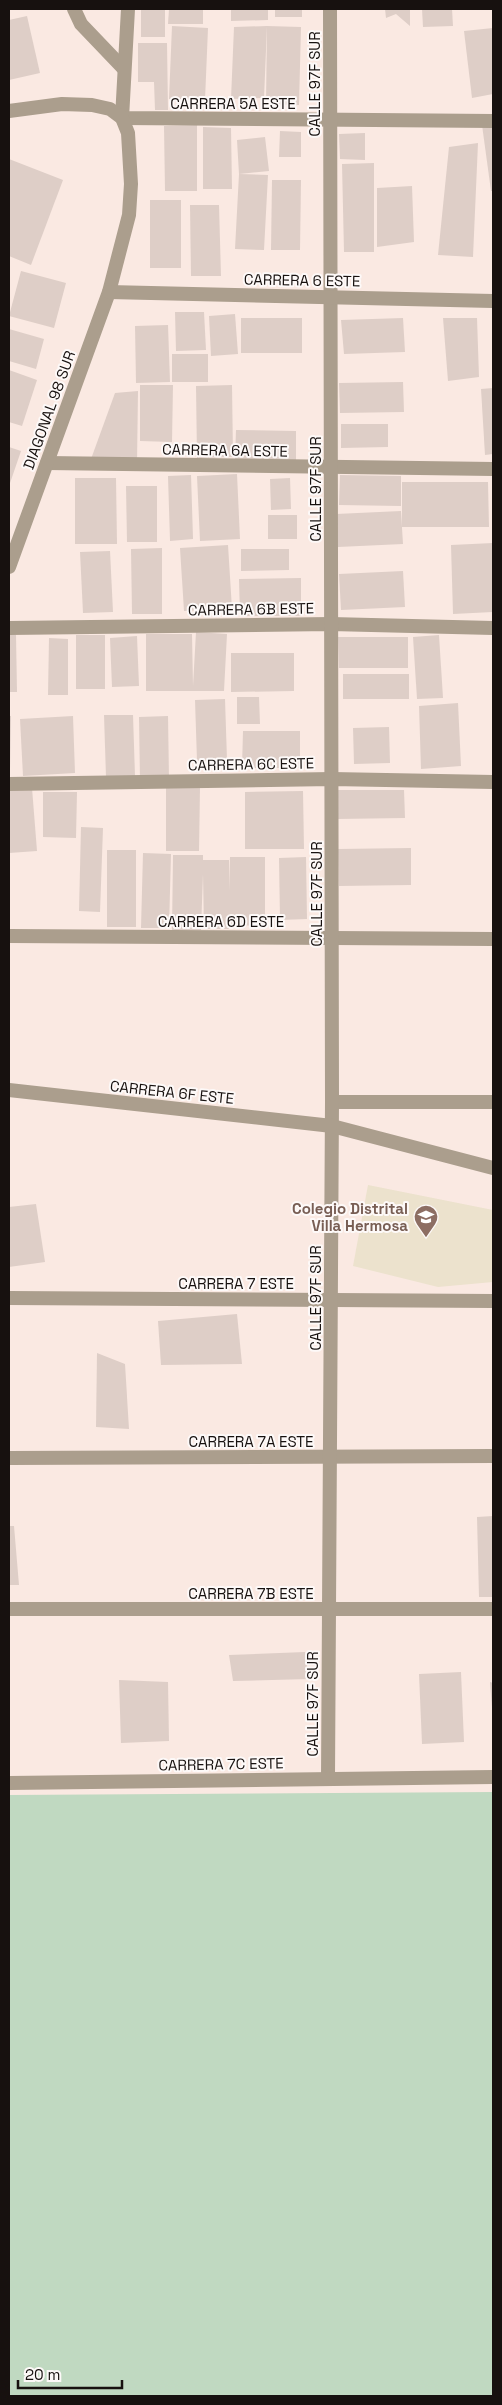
<svg xmlns="http://www.w3.org/2000/svg" width="502" height="2405" viewBox="0 0 502 2405" font-family="'Space Grotesk',sans-serif">
  <rect width="100%" height="100%" fill="#fae9e2"/>
  <path fill="#ece2cd" d="M 368,1185 L 493,1210 L 493,1282 L 438,1287 L 353,1266 Z"/>
  <path fill="#c0d9c1" d="M 493,1792 L 493,2396 L 9,2396 L 9,1795 Z"/>
  <g fill="#decec7">
    <rect x="141" y="9" width="24" height="28"/>
    <path d="M 169,9 L 203,9 L 203,24 L 168,24 Z"/>
    <path d="M 231,9 L 268,9 L 268,20 L 231,21 Z"/>
    <rect x="275" y="9" width="27" height="8"/>
    <path d="M 385,9 L 410,9 L 410,26 L 396,14 L 386,18 Z"/>
    <path d="M 422,9 L 452,9 L 453,26 L 423,27 Z"/>
    <path d="M 27,16 L 40,73 L 9,80 L 9,20 Z"/>
    <path d="M 172,26 L 208,28 L 205,100 L 169,99 Z"/>
    <path d="M 267,26 L 264,98 L 231,99 L 234,27 Z"/>
    <path d="M 267,26 L 301,27 L 299,105 L 266,104 Z"/>
    <path d="M 493,28 L 493,94 L 472,98 L 464,31 Z"/>
    <path d="M 138,43 L 167,43 L 168,110 L 155,110 L 154,82 L 138,82 Z"/>
    <path d="M 197,125 L 197,191 L 165,191 L 164,126 Z"/>
    <path d="M 482,125 L 493,125 L 493,191 L 491,191 Z"/>
    <path d="M 203,127 L 231,128 L 232,189 L 203,189 Z"/>
    <path d="M 280,131 L 301,132 L 301,157 L 279,157 Z"/>
    <path d="M 365,133 L 365,160 L 340,159 L 339,134 Z"/>
    <path d="M 265,137 L 269,171 L 239,174 L 268,175 L 264,250 L 235,249 L 239,174 L 237,140 Z"/>
    <path d="M 478,143 L 473,257 L 438,255 L 449,147 Z"/>
    <path d="M 9,159 L 63,180 L 31,265 L 9,256 Z"/>
    <path d="M 374,163 L 374,252 L 344,252 L 342,164 Z"/>
    <path d="M 272,180 L 301,180 L 300,250 L 271,250 Z"/>
    <path d="M 412,186 L 414,242 L 377,247 L 377,188 Z"/>
    <rect x="150" y="200" width="31" height="68"/>
    <path d="M 190,205 L 219,205 L 221,276 L 191,276 Z"/>
    <path d="M 21,271 L 66,283 L 54,328 L 9,316 Z"/>
    <path d="M 175,312 L 204,312 L 206,350 L 176,351 Z"/>
    <path d="M 235,314 L 238,354 L 211,356 L 209,316 Z"/>
    <rect x="241" y="318" width="61" height="35"/>
    <path d="M 403,318 L 405,352 L 344,354 L 341,320 Z"/>
    <path d="M 443,318 L 477,318 L 479,377 L 448,381 Z"/>
    <path d="M 168,325 L 170,382 L 136,383 L 135,326 Z"/>
    <path d="M 9,329 L 44,339 L 36,369 L 9,361 Z"/>
    <rect x="172" y="354" width="36" height="28"/>
    <path d="M 9,370 L 37,380 L 22,426 L 9,422 Z"/>
    <path d="M 403,382 L 404,412 L 340,413 L 339,383 Z"/>
    <path d="M 140,385 L 173,385 L 172,442 L 140,441 Z"/>
    <path d="M 232,385 L 233,457 L 197,458 L 196,386 Z"/>
    <path d="M 493,388 L 493,454 L 485,455 L 481,389 Z"/>
    <path d="M 138,391 L 137,463 L 91,459 L 115,393 Z"/>
    <path d="M 341,424 L 388,424 L 388,447 L 341,448 Z"/>
    <path d="M 236,430 L 296,431 L 296,460 L 235,459 Z"/>
    <path d="M 9,447 L 21,451 L 9,486 Z"/>
    <path d="M 237,474 L 240,539 L 200,541 L 197,476 Z"/>
    <path d="M 191,475 L 193,539 L 170,541 L 168,476 Z"/>
    <path d="M 340,475 L 401,476 L 401,506 L 339,505 Z"/>
    <path d="M 75,478 L 116,478 L 117,544 L 75,544 Z"/>
    <path d="M 290,478 L 291,509 L 271,510 L 270,479 Z"/>
    <path d="M 402,482 L 488,482 L 489,527 L 402,527 Z"/>
    <path d="M 126,486 L 157,486 L 157,542 L 127,542 Z"/>
    <path d="M 401,511 L 403,544 L 338,547 L 336,514 Z"/>
    <rect x="268" y="515" width="29" height="24"/>
    <path d="M 493,543 L 493,612 L 453,614 L 451,545 Z"/>
    <path d="M 228,545 L 232,609 L 184,611 L 180,548 Z"/>
    <path d="M 162,548 L 162,614 L 132,614 L 131,549 Z"/>
    <path d="M 241,549 L 289,549 L 289,570 L 241,571 Z"/>
    <path d="M 110,551 L 113,612 L 83,613 L 80,552 Z"/>
    <path d="M 403,571 L 405,607 L 341,610 L 339,574 Z"/>
    <path d="M 301,578 L 301,616 L 240,616 L 239,579 Z"/>
    <path d="M 196,632 L 227,634 L 224,691 L 146,691 L 146,634 L 192,634 L 193,686 Z"/>
    <path d="M 9,635 L 16,635 L 17,692 L 9,692 Z"/>
    <rect x="76" y="635" width="29" height="54"/>
    <path d="M 439,635 L 443,698 L 417,699 L 413,637 Z"/>
    <path d="M 137,636 L 139,686 L 112,687 L 110,638 Z"/>
    <path d="M 338,637 L 408,637 L 408,668 L 339,668 Z"/>
    <path d="M 49,638 L 68,639 L 68,695 L 48,695 Z"/>
    <path d="M 231,653 L 294,653 L 294,691 L 231,692 Z"/>
    <rect x="343" y="674" width="66" height="25"/>
    <path d="M 237,697 L 259,697 L 260,724 L 237,724 Z"/>
    <path d="M 225,699 L 227,760 L 197,761 L 195,700 Z"/>
    <path d="M 458,703 L 461,766 L 421,769 L 419,706 Z"/>
    <path d="M 104,715 L 133,715 L 135,776 L 106,777 Z"/>
    <path d="M 9,716 L 11,716 L 10,770 L 9,770 Z"/>
    <path d="M 73,716 L 75,773 L 23,776 L 20,719 Z"/>
    <path d="M 168,716 L 169,779 L 140,780 L 139,717 Z"/>
    <path d="M 389,727 L 390,763 L 354,764 L 353,728 Z"/>
    <path d="M 243,731 L 300,731 L 300,768 L 242,768 Z"/>
    <path d="M 166,786 L 200,787 L 199,851 L 166,851 Z"/>
    <path d="M 32,788 L 37,851 L 9,853 L 9,789 Z"/>
    <path d="M 337,790 L 404,790 L 405,818 L 337,819 Z"/>
    <path d="M 303,791 L 304,849 L 245,849 L 245,792 Z"/>
    <path d="M 43,792 L 77,792 L 76,838 L 43,837 Z"/>
    <path d="M 81,827 L 103,828 L 100,912 L 79,911 Z"/>
    <path d="M 411,848 L 411,885 L 339,886 L 338,849 Z"/>
    <rect x="107" y="850" width="29" height="77"/>
    <path d="M 143,853 L 171,854 L 169,928 L 141,928 Z"/>
    <path d="M 173,855 L 203,855 L 203,860 L 229,860 L 229,891 L 230,857 L 265,857 L 265,926 L 229,925 L 229,929 L 204,929 L 203,874 L 201,930 L 172,930 Z"/>
    <path d="M 306,857 L 307,919 L 280,920 L 279,858 Z"/>
    <path d="M 36,1204 L 45,1262 L 9,1267 L 9,1207 Z"/>
    <path d="M 237,1314 L 242,1364 L 161,1365 L 158,1321 Z"/>
    <path d="M 97,1353 L 125,1364 L 129,1429 L 96,1427 Z"/>
    <path d="M 493,1516 L 493,1597 L 479,1597 L 477,1517 Z"/>
    <path d="M 9,1526 L 14,1526 L 19,1585 L 9,1585 Z"/>
    <path d="M 305,1652 L 309,1679 L 233,1681 L 229,1655 Z"/>
    <path d="M 461,1672 L 464,1742 L 422,1744 L 419,1674 Z"/>
    <path d="M 119,1680 L 168,1682 L 169,1741 L 121,1743 Z"/>
    <path d="M 490,1682 L 493,1683 L 493,1708 L 492,1708 Z"/>
  </g>
  <g fill="none" stroke-linecap="round" stroke-linejoin="round">
    <path stroke="#ab9e8d" stroke-width="14" d="M 74,9 L 81,24 L 124,69"/>
    <g stroke="#ab9e8d" stroke-width="14">
      <path d="M 128,9 L 122,118 L 493,121"/>
      <path d="M 47,463 L 493,469"/>
      <path d="M 9,628 L 331,624 L 493,628"/>
      <path d="M 9,784 L 332,779 L 493,782"/>
      <path d="M 9,936 L 493,939"/>
      <path d="M 332,1102 L 493,1102"/>
      <path d="M 9,1298 L 493,1301"/>
      <path d="M 9,1458 L 493,1456"/>
      <path d="M 9,1609 L 493,1609"/>
      <path d="M 328,1778 L 332,1102 L 330,9"/>
      <path d="M 9,1783 L 493,1777"/>
    </g>
    <g stroke="#ab9e8d" stroke-width="14">
      <path d="M 9,111 L 62,104 L 92,105 L 110,109 L 122,118 L 128,133 L 131,184 L 129,215 L 109,292 L 9,567"/>
      <path d="M 109,292 L 493,301"/>
      <path d="M 9,1090 L 332,1126 L 493,1168"/>
    </g>
  </g>
  <defs>
    <symbol id="school-pin" viewBox="-11 -11 22 30"><path d="M0 17L-7.5 6A9.5 9.5 0 1 1 7.5 6Z" fill="#8d6e63" stroke="#fdf9f8"/><path d="M0-5L7-2L0 1L-7-2ZM-4 1L0 2.5L4 1V4Q0 6-4 4Z" fill="#fff"/></symbol>
  </defs>
  <g fill-rule="evenodd">
    <use href="#school-pin" x="412" y="1203" width="28" height="38"/>
  </g>
  <g text-anchor="middle" dominant-baseline="central" stroke-width="4" stroke-linejoin="round" paint-order="stroke">
    <g font-size="15" fill="#17110f" stroke="#fdf9f8">
      <text transform="translate(314 84) rotate(-90)">CALLE 97F SUR</text>
      <text x="233" y="103">CARRERA 5A ESTE</text>
      <text transform="translate(302 280) rotate(1)">CARRERA 6 ESTE</text>
      <text transform="translate(49 410) rotate(-70)">DIAGONAL 98 SUR</text>
      <text transform="translate(225 450) rotate(1)">CARRERA 6A ESTE</text>
      <text transform="translate(315 489) rotate(-90)">CALLE 97F SUR</text>
      <text transform="translate(251 609) rotate(-1)">CARRERA 6B ESTE</text>
      <text transform="translate(251 764) rotate(-1)">CARRERA 6C ESTE</text>
      <text transform="translate(316 894) rotate(-90)">CALLE 97F SUR</text>
      <text x="221" y="921">CARRERA 6D ESTE</text>
      <text transform="translate(172 1092) rotate(6)">CARRERA 6F ESTE</text>
      <text x="236" y="1283">CARRERA 7 ESTE</text>
      <text transform="translate(315 1298) rotate(-90)">CALLE 97F SUR</text>
      <text x="251" y="1441">CARRERA 7A ESTE</text>
      <text x="251" y="1593">CARRERA 7B ESTE</text>
      <text transform="translate(312 1704) rotate(-90)">CALLE 97F SUR</text>
      <text transform="translate(221 1764) rotate(-1)">CARRERA 7C ESTE</text>
    </g>
    <g font-size="15" font-weight="bold" fill="#785e54" stroke="#fdf9f8" text-anchor="end">
      <text x="408" y="1208">Colegio Distrital<tspan x="408" dy="17">Villa Hermosa</tspan></text>
    </g>
  </g>
  <rect width="502" height="2405" fill="none" stroke="#17110f" stroke-width="20"/>
  <path d="M18 2380v8h104v-8" fill="none" stroke="#17110f" stroke-width="2.5"/>
  <text x="25" y="2380" font-size="15" fill="#17110f" stroke="#fdf9f8" stroke-width="4" paint-order="stroke">20 m</text>
</svg>
